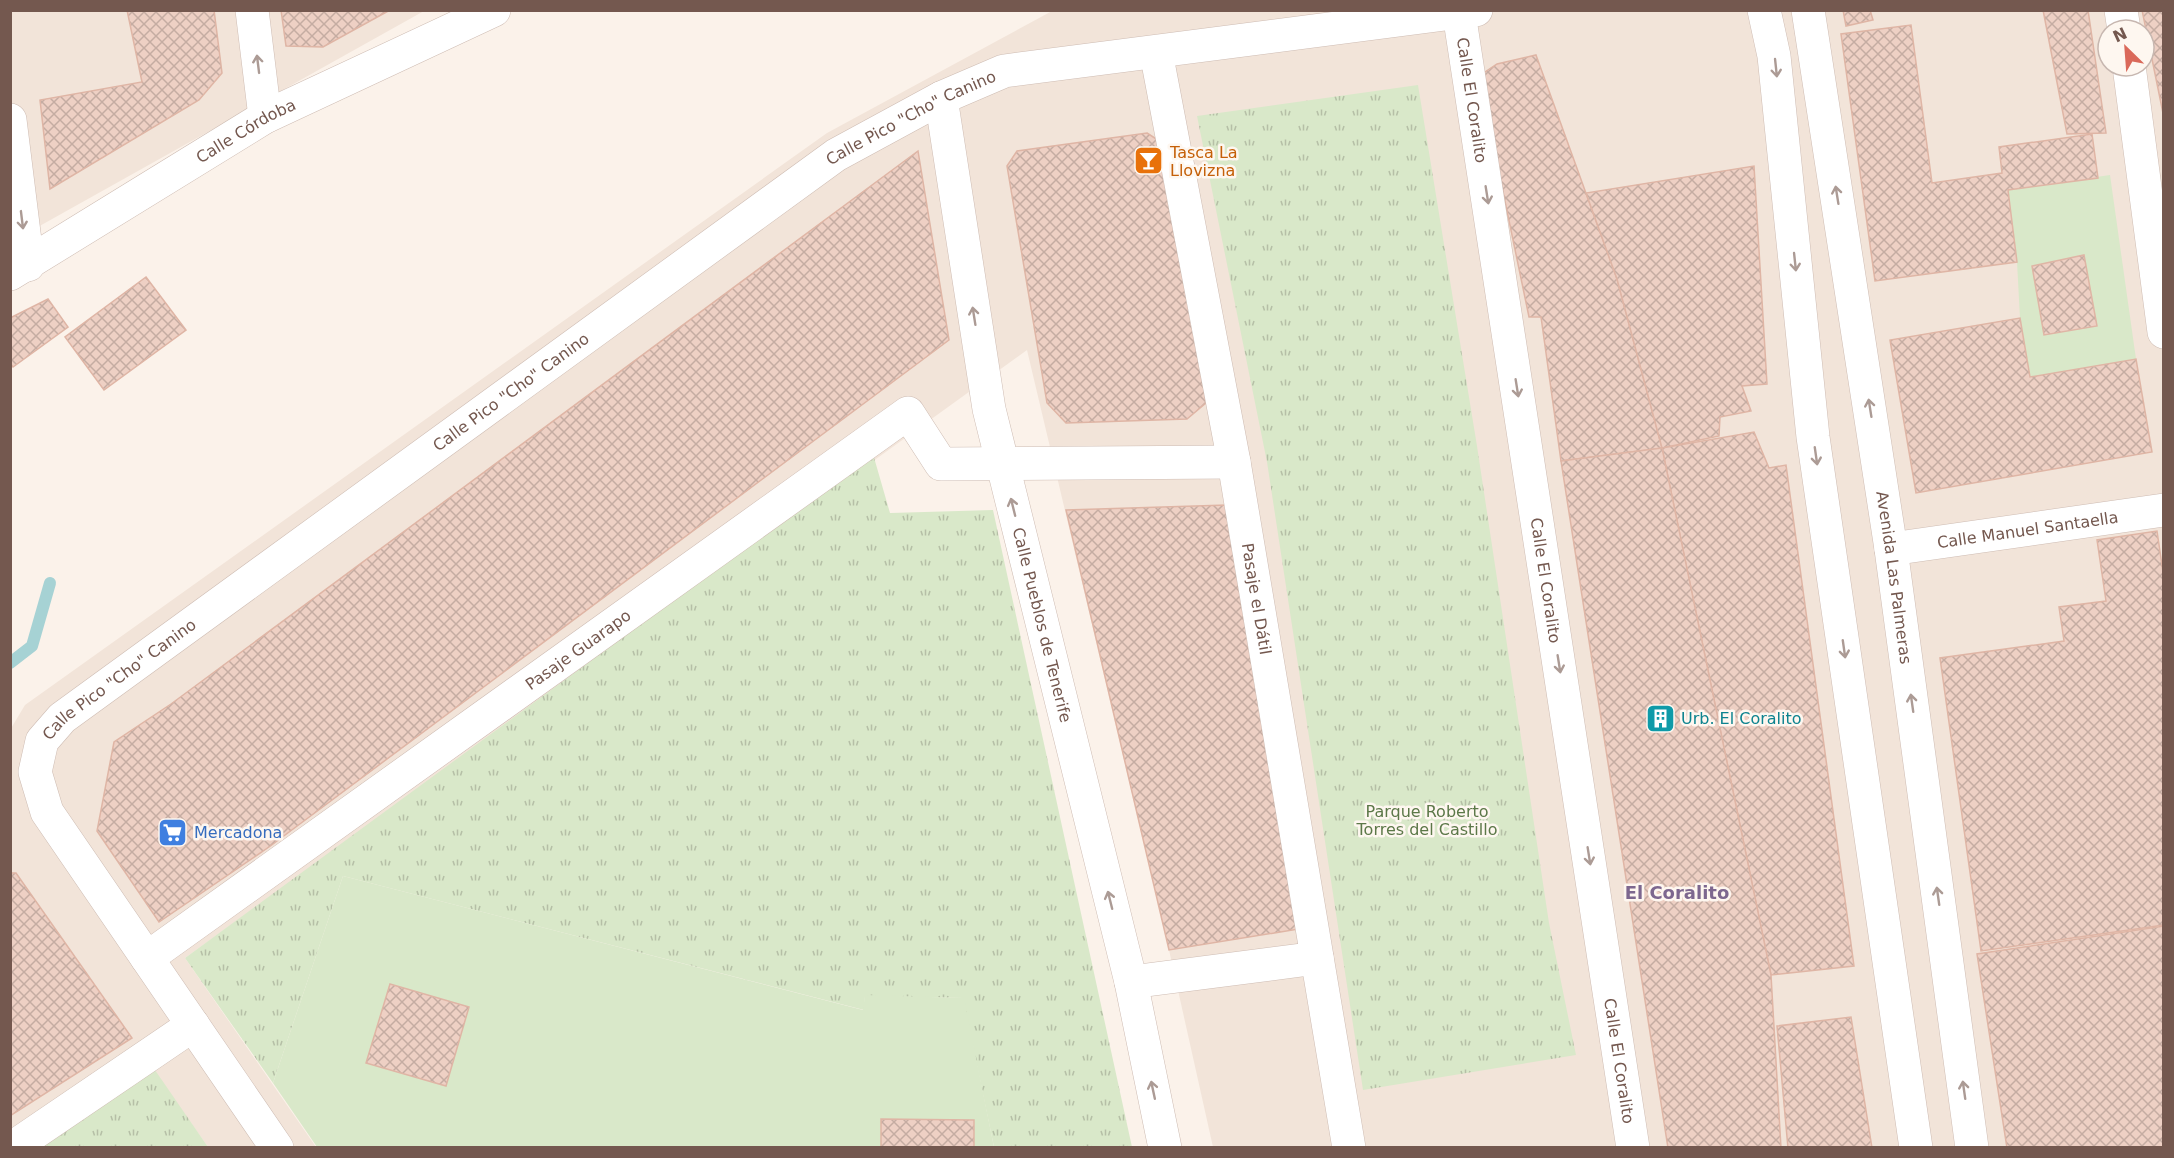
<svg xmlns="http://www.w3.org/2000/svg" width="2174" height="1158" viewBox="0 0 2174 1158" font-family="'DejaVu Sans',sans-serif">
  <defs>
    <pattern id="grass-tufts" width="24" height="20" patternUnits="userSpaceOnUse" patternTransform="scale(1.5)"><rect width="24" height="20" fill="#d9e8c9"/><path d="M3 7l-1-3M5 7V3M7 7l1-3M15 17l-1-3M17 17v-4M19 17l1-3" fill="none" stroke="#b5bfa6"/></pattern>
    <pattern id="building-cross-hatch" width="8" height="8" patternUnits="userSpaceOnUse" patternTransform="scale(1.5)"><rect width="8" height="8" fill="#eed0c4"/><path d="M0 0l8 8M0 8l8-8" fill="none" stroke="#c5aca2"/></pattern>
  </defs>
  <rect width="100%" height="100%" fill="#fbf2ea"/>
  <g fill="#f2e4d9" fill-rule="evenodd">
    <path d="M 11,11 L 424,11 L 11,242 Z"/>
    <path d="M 1052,11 L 2163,11 L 2163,1147 L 1213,1147 L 1169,950 L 1027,350 L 185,958 L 316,1147 L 208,1147 L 145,1058 L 11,1148 L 10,730 L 25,705 L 827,133 ZM 2108,30 L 2144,30 L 2144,66 L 2108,66 Z"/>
  </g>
  <g fill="url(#grass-tufts)">
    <path d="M 1418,85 L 1477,446 L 1549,923 L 1576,1055 L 1363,1090 L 1267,462 L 1197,116 Z"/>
    <path d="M 873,454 L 890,513 L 993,510 L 1132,1147 L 994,1147 L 963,998 L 865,996 L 864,1010 L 343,876 L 273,1083 L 185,958 Z"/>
    <path d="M 146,1057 L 208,1147 L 12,1148 Z"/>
  </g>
  <g fill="#d9e8c9">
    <path d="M 2110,175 L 2136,359 L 2030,377 L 2020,318 L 2017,262 L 2008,190 Z"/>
    <path d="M 343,876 L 863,1010 L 865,995 L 964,998 L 994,1147 L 317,1147 L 273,1083 Z"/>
  </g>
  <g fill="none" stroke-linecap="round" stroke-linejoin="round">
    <path stroke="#a6d2d4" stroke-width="12" d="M 10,663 L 32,646 L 50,583"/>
  </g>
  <g fill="url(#building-cross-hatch)" stroke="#dfb5a5" stroke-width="1.5">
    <path d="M 127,10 L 214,10 L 222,73 L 199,100 L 50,189 L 40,100 L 142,82 Z"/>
    <path d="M 281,10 L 390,10 L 323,47 L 286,46 Z"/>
    <path d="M 1843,10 L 1870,10 L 1873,20 L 1846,26 Z"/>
    <path d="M 2043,10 L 2088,10 L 2106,133 L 2067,134 Z"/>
    <path d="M 2142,10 L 2164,10 L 2164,118 Z"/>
    <path d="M 1911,25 L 1932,183 L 2002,173 L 1999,147 L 2092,134 L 2098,178 L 2008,190 L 2017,262 L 1875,281 L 1841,34 Z"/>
    <path d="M 1536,55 L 1617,279 L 1662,448 L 1561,461 L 1541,317 L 1529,317 L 1479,76 L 1497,64 Z"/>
    <path d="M 1147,133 L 1167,146 L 1206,403 L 1187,419 L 1066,423 L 1047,403 L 1007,166 L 1017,151 Z"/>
    <path d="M 918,151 L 949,340 L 269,847 L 159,922 L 97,831 L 114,742 L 171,704 Z"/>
    <path d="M 1754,166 L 1767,384 L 1742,386 L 1751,411 L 1720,417 L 1719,436 L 1662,448 L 1617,279 L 1586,193 Z"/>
    <path d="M 2084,255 L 2097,326 L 2044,335 L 2032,266 Z"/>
    <path d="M 146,277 L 186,330 L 104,390 L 65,337 Z"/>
    <path d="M 48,299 L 68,327 L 13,367 L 10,363 L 10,318 Z"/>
    <path d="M 2020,318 L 2030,377 L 2136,359 L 2152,452 L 1916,493 L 1890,340 Z"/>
    <path d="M 1754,432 L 1769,468 L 1786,465 L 1854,966 L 1771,975 L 1662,448 Z"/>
    <path d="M 1662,448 L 1771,975 L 1781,1148 L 1668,1148 L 1561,461 Z"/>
    <path d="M 1227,505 L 1299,929 L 1169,950 L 1066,510 Z"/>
    <path d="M 2157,531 L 2164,579 L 2164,925 L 1981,951 L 1940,658 L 2064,641 L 2059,607 L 2106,601 L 2097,540 Z"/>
    <path d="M 10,873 L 16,873 L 132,1038 L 10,1116 Z"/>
    <path d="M 2164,926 L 2164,1148 L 2007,1148 L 1977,954 Z"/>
    <path d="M 390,984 L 469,1007 L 446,1086 L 366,1063 Z"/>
    <path d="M 1851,1017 L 1872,1148 L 1788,1148 L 1777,1026 Z"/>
    <path d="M 881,1119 L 974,1120 L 974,1148 L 881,1148 Z"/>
  </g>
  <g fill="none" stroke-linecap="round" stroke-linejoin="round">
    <defs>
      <g id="street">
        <path d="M 252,10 L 265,117"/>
        <path d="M 1764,10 L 1774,56 L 1813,437 L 1916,1148"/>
        <path id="s1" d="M 1808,10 L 1891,549 L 1972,1148"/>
        <path d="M 2121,10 L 2124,30"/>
        <path id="s2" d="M 1459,13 L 1633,1148"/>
        <path id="s3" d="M 1156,52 L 1234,462 L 1349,1148"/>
        <path d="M 2129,66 L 2164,332"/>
        <path id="s4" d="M 941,98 L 989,409 L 1131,982 L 1165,1148"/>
        <path d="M 10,120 L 28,265"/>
        <path id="s5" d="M 10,274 L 265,117 L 494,10"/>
        <path id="s6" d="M 1891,549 L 2164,510"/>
        <path id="s7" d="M 147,958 L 908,413 L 941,464 L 1234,462"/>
        <path d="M 1131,982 L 1317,958"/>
        <path d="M 12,1148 L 193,1025"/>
        <path id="s8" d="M 277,1148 L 47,812 L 35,772 L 42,741 L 62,718 L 836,155 L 941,98 L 1004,71 L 1476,10"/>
      </g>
    </defs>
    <use href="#street" stroke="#cebcb3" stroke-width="34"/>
    <use href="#street" stroke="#fff" stroke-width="33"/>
  </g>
  <defs><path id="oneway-shaft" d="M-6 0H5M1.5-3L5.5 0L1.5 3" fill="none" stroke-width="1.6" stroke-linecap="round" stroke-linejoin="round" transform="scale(1.5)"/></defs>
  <g stroke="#ac9b95">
    <use href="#oneway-shaft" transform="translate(258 64) rotate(-97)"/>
    <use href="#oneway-shaft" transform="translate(1776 68) rotate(84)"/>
    <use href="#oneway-shaft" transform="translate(1487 195) rotate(81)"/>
    <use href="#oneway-shaft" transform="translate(1837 195) rotate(-99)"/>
    <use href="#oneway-shaft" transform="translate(22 220) rotate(83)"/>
    <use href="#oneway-shaft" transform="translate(1795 262) rotate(84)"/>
    <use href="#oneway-shaft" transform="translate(974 316) rotate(-99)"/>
    <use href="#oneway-shaft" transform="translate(1517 388) rotate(81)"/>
    <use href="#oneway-shaft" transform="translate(1870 408) rotate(-99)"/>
    <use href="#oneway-shaft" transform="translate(1816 456) rotate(82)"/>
    <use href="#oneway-shaft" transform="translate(1013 507) rotate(-104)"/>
    <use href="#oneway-shaft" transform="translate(1844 649) rotate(82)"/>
    <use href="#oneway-shaft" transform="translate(1559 664) rotate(81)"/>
    <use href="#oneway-shaft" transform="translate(1912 703) rotate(-98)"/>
    <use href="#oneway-shaft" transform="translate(1589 856) rotate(81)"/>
    <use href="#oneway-shaft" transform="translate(1938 896) rotate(-98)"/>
    <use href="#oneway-shaft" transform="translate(1110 900) rotate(-104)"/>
    <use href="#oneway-shaft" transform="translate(1153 1090) rotate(-102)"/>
    <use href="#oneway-shaft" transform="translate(1964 1090) rotate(-98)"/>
  </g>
  <defs>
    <symbol id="bar-square" viewBox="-11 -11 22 22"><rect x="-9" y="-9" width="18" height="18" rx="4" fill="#e8710a" stroke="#fef7f0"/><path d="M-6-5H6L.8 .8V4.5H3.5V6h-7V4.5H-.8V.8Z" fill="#fff"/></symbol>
    <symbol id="building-square" viewBox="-11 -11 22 22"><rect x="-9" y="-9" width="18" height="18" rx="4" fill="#0f9aa8" stroke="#fef7f0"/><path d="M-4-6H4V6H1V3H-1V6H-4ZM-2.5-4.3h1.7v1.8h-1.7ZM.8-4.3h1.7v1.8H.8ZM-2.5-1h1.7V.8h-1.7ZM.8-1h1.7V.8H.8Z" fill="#fff"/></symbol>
    <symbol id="supermarket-square" viewBox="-11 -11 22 22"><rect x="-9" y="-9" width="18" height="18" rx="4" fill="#3f7fe0" stroke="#fef7f0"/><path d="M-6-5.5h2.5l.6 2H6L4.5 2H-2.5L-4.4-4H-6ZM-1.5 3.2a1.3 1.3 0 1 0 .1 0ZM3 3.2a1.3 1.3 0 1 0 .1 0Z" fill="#fff"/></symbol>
  </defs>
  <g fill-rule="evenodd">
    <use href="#bar-square" x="1132" y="144" width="33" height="33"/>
    <use href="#building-square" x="1644" y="702" width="33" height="33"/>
    <use href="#supermarket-square" x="156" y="816" width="33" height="33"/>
  </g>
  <g text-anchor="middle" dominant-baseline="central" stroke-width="5" stroke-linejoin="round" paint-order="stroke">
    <g font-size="16" fill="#74584f" stroke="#fef7f0">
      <text stroke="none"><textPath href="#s2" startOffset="88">Calle El Coralito</textPath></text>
      <text stroke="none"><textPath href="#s8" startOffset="1552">Calle Pico "Cho" Canino</textPath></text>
      <text stroke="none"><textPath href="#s5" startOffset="276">Calle Córdoba</textPath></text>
      <text stroke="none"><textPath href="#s8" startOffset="1066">Calle Pico "Cho" Canino</textPath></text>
      <text stroke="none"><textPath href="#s6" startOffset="138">Calle Manuel Santaella</textPath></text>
      <text stroke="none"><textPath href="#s1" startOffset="574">Avenida Las Palmeras</textPath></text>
      <text stroke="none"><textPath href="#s2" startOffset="574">Calle El Coralito</textPath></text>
      <text stroke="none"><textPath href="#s3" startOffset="556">Pasaje el Dátil</textPath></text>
      <text stroke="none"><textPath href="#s4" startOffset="537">Calle Pueblos de Tenerife</textPath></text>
      <text stroke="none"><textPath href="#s7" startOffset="530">Pasaje Guarapo</textPath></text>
      <text stroke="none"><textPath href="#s8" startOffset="580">Calle Pico "Cho" Canino</textPath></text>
      <text stroke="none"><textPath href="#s2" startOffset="1060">Calle El Coralito</textPath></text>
    </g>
    <g font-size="16" fill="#c56008" stroke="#fef7f0" text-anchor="start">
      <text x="1170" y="152">Tasca La<tspan x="1170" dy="18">Llovizna</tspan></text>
    </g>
    <g font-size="16" fill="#0d838f" stroke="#fef7f0" text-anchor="start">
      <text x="1681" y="718">Urb. El Coralito</text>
    </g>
    <g font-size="16" fill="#5c7848" stroke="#fef7f0">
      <text x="1427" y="811">Parque Roberto<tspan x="1427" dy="18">Torres del Castillo</tspan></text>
    </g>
    <g font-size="16" fill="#366cbe" stroke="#fef7f0" text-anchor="start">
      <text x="194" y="832">Mercadona</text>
    </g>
    <g font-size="18" font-weight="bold" fill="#7d678f" stroke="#fef7f0">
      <text x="1677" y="892">El Coralito</text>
    </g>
  </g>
  <rect width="2174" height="1158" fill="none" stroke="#74584f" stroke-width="24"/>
  <g transform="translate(2126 48) rotate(335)"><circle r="28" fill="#fef7f0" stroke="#c7b7b0" stroke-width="1.5"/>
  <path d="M0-4.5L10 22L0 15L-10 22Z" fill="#da695a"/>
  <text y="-9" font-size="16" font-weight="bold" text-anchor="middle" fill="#74584f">N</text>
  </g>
</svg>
